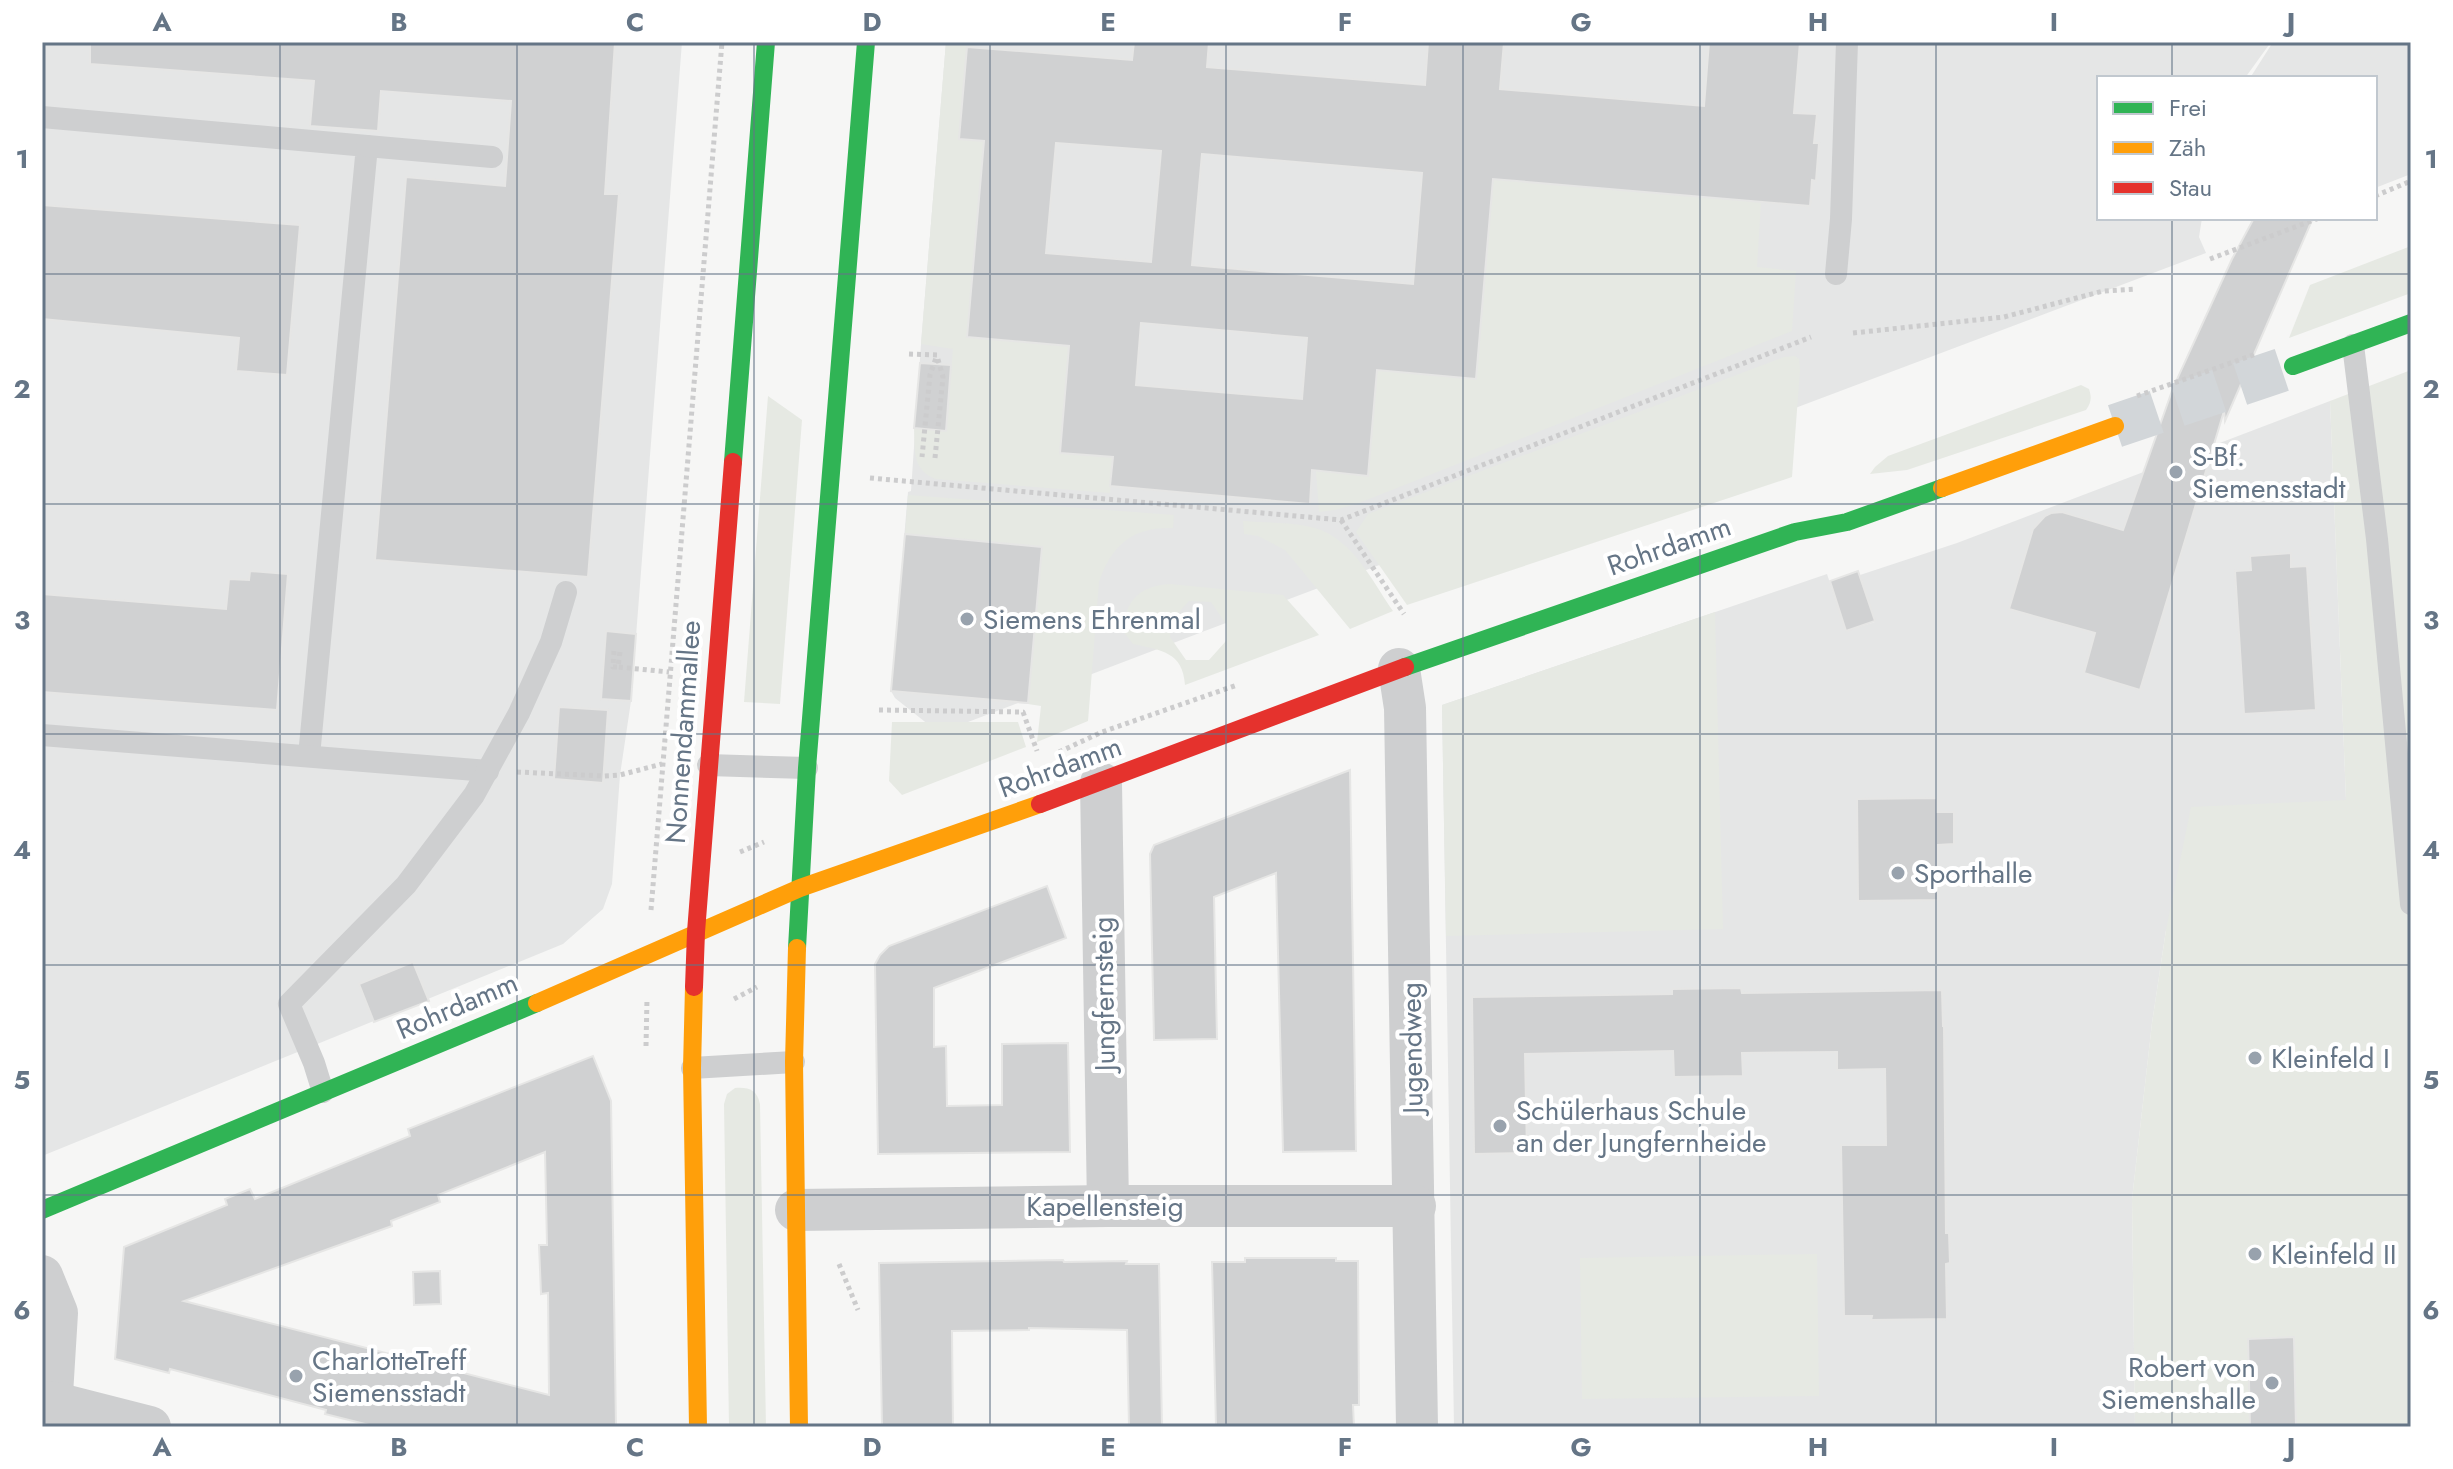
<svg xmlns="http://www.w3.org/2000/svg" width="2453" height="1469" viewBox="0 0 2453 1469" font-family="Jost,sans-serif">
  <rect width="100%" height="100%" fill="#f6f6f5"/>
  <g fill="#e5e6e6">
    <path d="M 42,42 L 682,42 L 631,701 L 620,775 L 612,884 L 603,909 L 563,944 L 42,1156 Z"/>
    <path d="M 946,42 L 2271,42 L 2245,78 L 2099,78 L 2099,218 L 2202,218 L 2199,237 L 2206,253 L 1210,629 L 1029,698 L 1028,704 L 1018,703 L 939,733 L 895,698 L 891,691 L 908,492 L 911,491 L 921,344 Z"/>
    <path d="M 2273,42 L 2411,42 L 2411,174 L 2375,188 L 2375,78 L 2250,78 Z"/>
    <path d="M 2330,401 L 2346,800 L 2166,930 L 2152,1023 L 2132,1199 L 2135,1427 L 1454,1427 L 1442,705 L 1827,574 L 1846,631 L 1875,622 L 1860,575 L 1957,543 Z"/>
  </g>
  <g fill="#e6e9e3" fill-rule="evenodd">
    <path d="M 946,42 L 974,42 L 974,48 L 967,48 L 959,138 L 984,141 L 967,337 L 1069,346 L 1060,453 L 1113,457 L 1110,493 L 936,479 C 912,470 915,451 914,428 L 946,431 L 953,349 L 921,344 Z"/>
    <path d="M 1493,179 L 1761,202 L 1757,267 L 1796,271 L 1792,331 L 1359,503 L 1335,510 L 1319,512 L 1316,471 L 1367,475 L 1377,370 L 1476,378 Z"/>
    <path d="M 2411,246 L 2411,293 L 2289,338 L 2310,285 Z"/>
    <path d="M 1795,356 L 1799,359 L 1800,370 L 1792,477 L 1407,605 L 1356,532 L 1368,514 L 1784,357 Z"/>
    <path d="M 2411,370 L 2411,1427 L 2135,1427 L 2132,1199 L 2152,1023 L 2166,930 L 2191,807 L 2346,800 L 2330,401 Z"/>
    <path d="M 2081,385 L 2089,389 C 2092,398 2091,403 2086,410 L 1907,470 L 1870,474 L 1875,467 L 1888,456 Z"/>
    <path d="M 768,396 L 802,420 L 780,704 L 744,702 Z"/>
    <path d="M 908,495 L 1174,515 L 1173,528 C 1133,527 1112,544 1099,582 L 1088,721 L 1037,742 L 1041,706 L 1028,704 L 1042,547 L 905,534 Z"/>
    <path d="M 1243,521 C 1264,523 1286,522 1306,526 C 1350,533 1370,578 1393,611 L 1350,629 L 1285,550 L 1258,536 L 1244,534 Z"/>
    <path d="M 1170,584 L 1283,595 L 1319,635 L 1185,685 C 1183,652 1161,650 1133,644 L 1123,631 C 1125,601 1139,586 1170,584 ZM 1189,601 L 1211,602 L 1226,624 L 1226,641 L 1209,660 L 1186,660 L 1170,637 L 1171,621 Z"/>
    <path d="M 1715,612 L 1723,929 L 1446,936 L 1442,705 Z"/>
    <path d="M 892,722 L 1018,722 L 1026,747 L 902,795 L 889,781 Z"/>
    <path d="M 735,1088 C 749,1087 757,1090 760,1104 L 766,1427 L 729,1427 L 724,1104 L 727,1094 Z"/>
    <path d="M 1817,1254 L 1819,1396 L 1582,1399 L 1580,1258 Z"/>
  </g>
  <g fill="#d0d1d2" stroke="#e6e6e5" stroke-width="2" fill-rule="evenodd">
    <path d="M 90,42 L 615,42 L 605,194 L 619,194 L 588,577 L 375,560 L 406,177 L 505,186 L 511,101 L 381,91 L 378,131 L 310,126 L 314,81 L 90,64 Z"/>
    <path d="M 1134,42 L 1209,42 L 1207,67 L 1425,85 L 1428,42 L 1504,42 L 1500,89 L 1704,106 L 1709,42 L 1800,42 L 1794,113 L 1817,114 L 1814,143 L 1819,143 L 1816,181 L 1812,180 L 1810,206 L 1493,179 L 1476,379 L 1377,370 L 1368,476 L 1312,470 L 1310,504 L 1110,486 L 1113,457 L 1060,453 L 1069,346 L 967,337 L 984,141 L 959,139 L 967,47 L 1132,60 ZM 1056,143 L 1161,151 L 1151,262 L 1046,253 ZM 1202,154 L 1422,173 L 1413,284 L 1192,265 ZM 1141,323 L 1307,338 L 1302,399 L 1136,385 Z"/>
    <path d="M 42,205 L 300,225 L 287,375 L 236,371 L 239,338 L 42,319 Z"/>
    <path d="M 2254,218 L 2313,218 L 2225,421 L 2224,411 L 2140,690 L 2084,673 L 2095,633 L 2009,609 L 2033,529 L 2045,516 L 2051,513 L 2062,512 L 2123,530 L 2173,388 L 2232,259 Z"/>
    <path d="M 920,363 L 951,365 L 946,431 L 914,428 Z"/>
    <path d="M 905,534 L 1042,547 L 1028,703 L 891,691 Z"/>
    <path d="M 2291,553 L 2291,567 L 2307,566 L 2316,710 L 2244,714 L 2235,571 L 2251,570 L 2250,556 Z"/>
    <path d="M 250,571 L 288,574 L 277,710 L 42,692 L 42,594 L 226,609 L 229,579 L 249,580 Z"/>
    <path d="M 1858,571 L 1875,621 L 1846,631 L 1830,581 Z"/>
    <path d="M 606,631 L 636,634 L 631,701 L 601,699 Z"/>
    <path d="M 559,707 L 608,710 L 603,783 L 554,779 Z"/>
    <path d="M 1350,770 L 1356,1151 L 1283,1152 L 1276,873 L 1214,897 L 1217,1039 L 1154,1040 L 1150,854 L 1154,845 Z"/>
    <path d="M 1937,798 L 1937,812 L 1954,812 L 1954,844 L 1938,845 L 1938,900 L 1858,901 L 1857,799 Z"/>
    <path d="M 1047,886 L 1066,938 L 934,988 L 934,1047 L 946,1046 L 947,1106 L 1002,1105 L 1002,1044 L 1068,1043 L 1070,1152 L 878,1154 L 875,964 L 880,955 L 889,946 Z"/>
    <path d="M 413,962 L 429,1001 L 374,1022 L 359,984 Z"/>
    <path d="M 1741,988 L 1742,993 L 1942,990 L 1943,1026 L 1944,1026 L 1946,1233 L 1949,1233 L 1950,1263 L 1946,1264 L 1947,1319 L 1871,1320 L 1872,1316 L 1844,1316 L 1841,1145 L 1886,1145 L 1885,1069 L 1837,1070 L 1837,1052 L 1742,1053 L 1743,1076 L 1674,1077 L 1673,1051 L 1525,1054 L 1527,1153 L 1474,1154 L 1472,997 L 1672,994 L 1672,989 Z"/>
    <path d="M 593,1056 L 611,1101 L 616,1427 L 377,1427 L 325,1414 L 326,1410 L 170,1369 L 169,1373 L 115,1359 L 124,1247 L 227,1205 L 225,1199 L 250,1189 L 255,1199 L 410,1136 L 408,1129 ZM 545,1152 L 547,1245 L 539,1245 L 541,1294 L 548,1293 L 549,1395 L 184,1301 L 392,1226 L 391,1221 L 440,1202 L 438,1195 Z"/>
    <path d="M 1245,1258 L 1336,1258 L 1336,1261 L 1358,1261 L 1359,1405 L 1353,1405 L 1354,1427 L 1216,1427 L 1212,1262 L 1245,1262 Z"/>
    <path d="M 1063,1260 L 1064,1262 L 1127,1261 L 1126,1264 L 1159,1264 L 1162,1427 L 1129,1427 L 1127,1330 L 1029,1328 L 1029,1330 L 952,1331 L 953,1427 L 882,1427 L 879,1263 Z"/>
    <path d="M 440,1271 L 441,1304 L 414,1305 L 413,1272 Z"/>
    <path d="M 2294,1337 L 2296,1427 L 2250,1427 L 2248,1339 Z"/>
  </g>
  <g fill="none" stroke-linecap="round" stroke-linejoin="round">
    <path stroke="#d2d6d9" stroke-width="44" stroke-dasharray="44 22" stroke-linecap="butt" d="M 2115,426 L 2293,366"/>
    <g stroke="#cccccd" stroke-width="5" stroke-dasharray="4 4" stroke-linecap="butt">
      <path d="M 2375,196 L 2411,181"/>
      <path d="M 2210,259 L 2319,218"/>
      <path d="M 1853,333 L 2004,317 L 2103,291 L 2135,289"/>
      <path d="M 909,354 L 937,355 L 930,375 L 922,457"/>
      <path d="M 2137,396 L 2256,354"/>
      <path d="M 935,458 L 943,377 L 937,356"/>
      <path d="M 870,478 L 1341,520 L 1811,337"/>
      <path d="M 1341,520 L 1404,614"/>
      <path d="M 614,651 L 613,667 L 618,667"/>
      <path d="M 620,652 L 618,667 L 669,672"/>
      <path d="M 879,710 L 1023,712 L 1037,751"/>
      <path d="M 1059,752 L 1102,732 L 1237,685"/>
      <path d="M 517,772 L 604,776 L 620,775 L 662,764"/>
      <path d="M 740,852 L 764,842"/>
      <path d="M 651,910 L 722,42"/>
      <path d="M 734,999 L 757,987"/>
      <path d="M 646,1046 L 647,999"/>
      <path d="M 839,1264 L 858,1310"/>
    </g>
    <g stroke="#cecfd0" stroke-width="22">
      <path d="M 42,117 L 367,146 L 309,756"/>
      <path d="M 367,146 L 492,157"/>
      <path d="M 1836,274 L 1841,219 L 1847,42"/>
      <path d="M 2353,345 L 2377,539 L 2411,904"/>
      <path d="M 42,735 L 488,771"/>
      <path d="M 708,765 L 807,768"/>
      <path d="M 692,1068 L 794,1062"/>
      <path d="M 323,1092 L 314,1063 L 289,1004 L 406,885 L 474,795 L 519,713 L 551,642 L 566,592"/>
    </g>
    <g stroke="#cecfd0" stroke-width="42">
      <path d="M 1399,669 L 1405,708 L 1417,1427"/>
      <path d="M 1101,783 L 1108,1206"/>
      <path d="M 796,1210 L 1108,1206 L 1415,1206"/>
      <path d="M 42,1276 L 57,1313 L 50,1427"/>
      <path d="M 52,1402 L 150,1427"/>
    </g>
    <g stroke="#30b455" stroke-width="18">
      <path d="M 2293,366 L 2411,323"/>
      <path d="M 733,462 L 766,42"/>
      <path d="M 1405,667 L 1795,532 L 1847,522 L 1942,488"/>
      <path d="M 797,948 L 807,768 L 866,42"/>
      <path d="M 42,1210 L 537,1003"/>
    </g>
    <g stroke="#ff9f0a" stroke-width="18">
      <path d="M 1942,488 L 2115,426"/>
      <path d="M 797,948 L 794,1062 L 799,1427"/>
      <path d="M 694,987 L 692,1068 L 698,1427"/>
      <path d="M 537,1003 L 800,888 L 1040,804"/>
    </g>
    <g stroke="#e5322d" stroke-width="18">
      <path d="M 1040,804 L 1405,667"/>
      <path d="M 694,987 L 696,932 L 733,462"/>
    </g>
  </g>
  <path fill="none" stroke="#657586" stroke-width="2" stroke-opacity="0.55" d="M 280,42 L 280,1427M 517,42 L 517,1427M 754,42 L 754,1427M 990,42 L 990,1427M 1226,42 L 1226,1427M 1463,42 L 1463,1427M 1700,42 L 1700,1427M 1936,42 L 1936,1427M 2172,42 L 2172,78M 2172,218 L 2172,1427M 42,274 L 2411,274M 42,504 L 2411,504M 42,734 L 2411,734M 42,965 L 2411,965M 42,1195 L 2411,1195"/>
  <g fill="#98a2ad" stroke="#fff" stroke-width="3">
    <circle cx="2176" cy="472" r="8"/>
    <circle cx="967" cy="619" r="8"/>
    <circle cx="1898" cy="873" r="8"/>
    <circle cx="2255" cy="1058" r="8"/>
    <circle cx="1500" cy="1126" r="8"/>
    <circle cx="2255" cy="1254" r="8"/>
    <circle cx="296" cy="1376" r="8"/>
    <circle cx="2272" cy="1383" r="8"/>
  </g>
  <g text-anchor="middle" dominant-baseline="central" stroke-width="8" stroke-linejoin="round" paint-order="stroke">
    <g font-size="28" fill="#657586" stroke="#fff" text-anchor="start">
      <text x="2192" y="456">S-Bf.<tspan x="2192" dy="32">Siemensstadt</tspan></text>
      <text x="983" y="619">Siemens Ehrenmal</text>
      <text x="1914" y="873">Sporthalle</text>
      <text x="2271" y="1058">Kleinfeld I</text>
      <text x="1516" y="1110">Schülerhaus Schule<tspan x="1516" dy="32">an der Jungfernheide</tspan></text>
      <text x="2271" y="1254">Kleinfeld II</text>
      <text x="312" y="1360">CharlotteTreff<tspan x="312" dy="32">Siemensstadt</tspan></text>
      <text x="2256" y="1367" text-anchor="end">Robert von<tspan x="2256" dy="32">Siemenshalle</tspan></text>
    </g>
    <g font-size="28" fill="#657586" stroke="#fff">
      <text transform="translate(1669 546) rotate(-19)">Rohrdamm</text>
      <text transform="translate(683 732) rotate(-86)">Nonnendammallee</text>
      <text transform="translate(1060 767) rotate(-20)">Rohrdamm</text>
      <text transform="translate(1104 994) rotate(-91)">Jungfernsteig</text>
      <text transform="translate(457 1006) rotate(-23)">Rohrdamm</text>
      <text transform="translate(1412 1048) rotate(-91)">Jugendweg</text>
      <text x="1105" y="1206">Kapellensteig</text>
    </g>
  </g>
  <rect width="2453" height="1469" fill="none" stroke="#ffffff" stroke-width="88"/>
  <rect x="2097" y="76" width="280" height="144" fill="#ffffff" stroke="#c1c8cf" stroke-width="2"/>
  <rect x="2113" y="102" width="40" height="12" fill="#30b455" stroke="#c1c8cf" stroke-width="2"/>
  <text x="2169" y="116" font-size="24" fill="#657586">Frei</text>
  <rect x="2113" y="142" width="40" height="12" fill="#ff9f0a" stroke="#c1c8cf" stroke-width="2"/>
  <text x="2169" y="156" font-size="24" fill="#657586">Zäh</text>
  <rect x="2113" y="182" width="40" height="12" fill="#e5322d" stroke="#c1c8cf" stroke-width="2"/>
  <text x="2169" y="196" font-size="24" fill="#657586">Stau</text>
  <rect x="44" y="44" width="2365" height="1381" fill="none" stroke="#657586" stroke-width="3"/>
  <g font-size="26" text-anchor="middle" font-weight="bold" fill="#657586">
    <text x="162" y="31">A</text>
    <text x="399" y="31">B</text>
    <text x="635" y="31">C</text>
    <text x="872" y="31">D</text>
    <text x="1108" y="31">E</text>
    <text x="1345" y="31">F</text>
    <text x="1581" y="31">G</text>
    <text x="1818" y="31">H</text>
    <text x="2054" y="31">I</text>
    <text x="2291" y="31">J</text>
    <text x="22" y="168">1</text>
    <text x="2431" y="168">1</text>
    <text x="22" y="398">2</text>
    <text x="2431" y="398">2</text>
    <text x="22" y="629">3</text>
    <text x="2431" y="629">3</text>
    <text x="22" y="859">4</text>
    <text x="2431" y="859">4</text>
    <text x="22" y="1089">5</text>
    <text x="2431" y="1089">5</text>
    <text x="22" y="1319">6</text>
    <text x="2431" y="1319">6</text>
    <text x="162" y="1456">A</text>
    <text x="399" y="1456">B</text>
    <text x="635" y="1456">C</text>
    <text x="872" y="1456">D</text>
    <text x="1108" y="1456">E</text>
    <text x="1345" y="1456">F</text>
    <text x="1581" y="1456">G</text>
    <text x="1818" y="1456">H</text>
    <text x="2054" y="1456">I</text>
    <text x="2291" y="1456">J</text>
  </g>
</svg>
